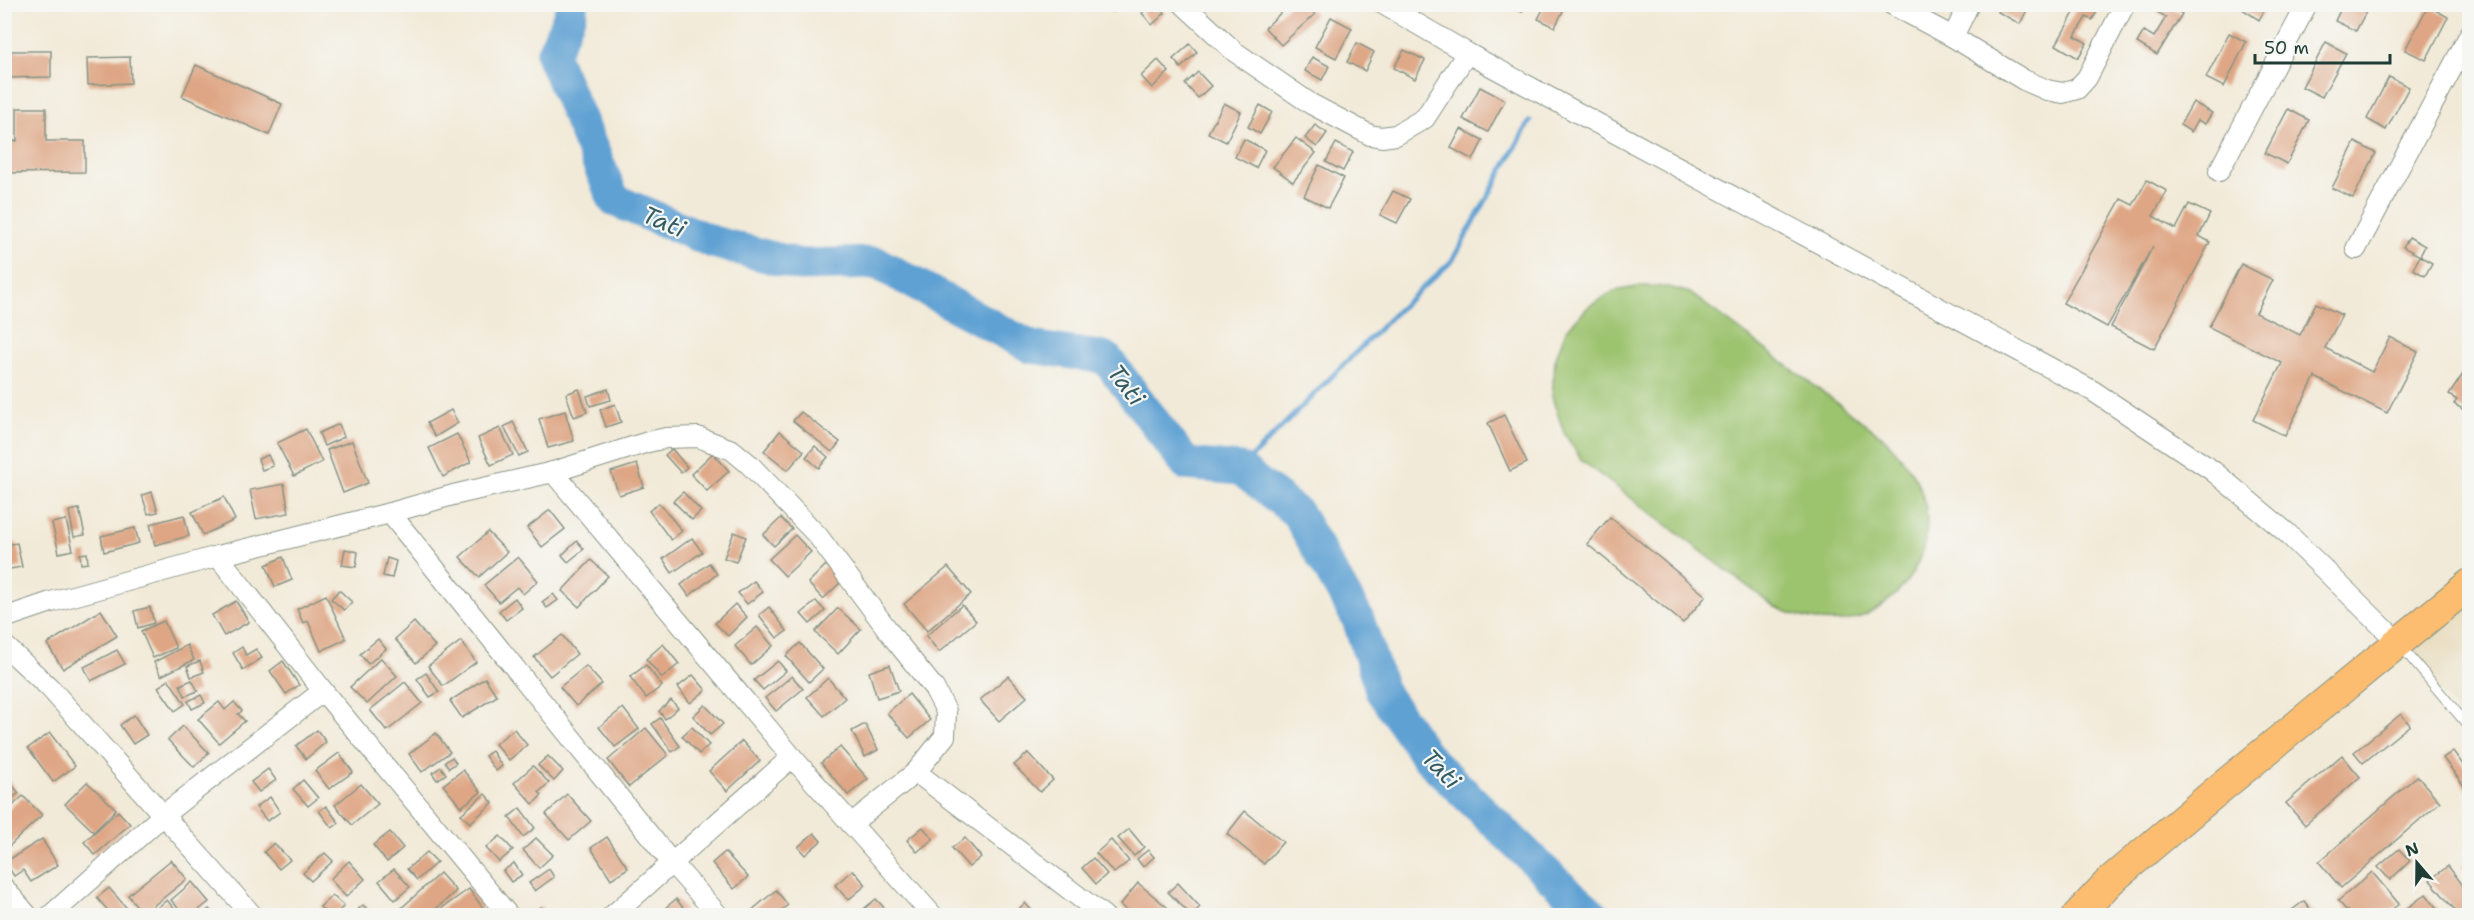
<svg xmlns="http://www.w3.org/2000/svg" width="2474" height="920" viewBox="0 0 2474 920" font-family="'Shantell Sans',sans-serif">
  <rect width="100%" height="100%" fill="#f6f6f2"/>
  <filter id="ink" filterUnits="userSpaceOnUse"><feTurbulence type="fractalNoise" baseFrequency=".0167" numOctaves="2"/><feDisplacementMap in="SourceGraphic" scale="12" xChannelSelector="R" yChannelSelector="G"/><feConvolveMatrix kernelMatrix="1 2 1 2 8 2 1 2 1" color-interpolation-filters="sRGB"/></filter>
  <filter id="wash" filterUnits="userSpaceOnUse"><feTurbulence type="fractalNoise" baseFrequency=".008" numOctaves="4" result="noise"/><feDisplacementMap in="SourceGraphic" scale="24" xChannelSelector="R" yChannelSelector="G"/><feGaussianBlur stdDeviation="1.35" result="paint"/><feColorMatrix in="noise" values="0 0 0 0 0 0 0 0 0 0 0 0 0 0 0 0 0 1.4 0 .05"/><feComposite in="paint" operator="in"/></filter>
  <g filter="url(#wash)">
    <rect width="100%" height="100%" fill="#f2ead8"/>
    <path fill="#e7daba" d="M 2469,584 L 2469,728 L 2399,643 Z"/>
    <path fill="#9cc36e" stroke="#5e8051" stroke-width="1.5" d="M 1642,286 L 1669,287 L 1690,293 L 1883,437 C 1903,458 1922,480 1926,510 C 1933,559 1897,609 1850,620 C 1824,625 1797,617 1775,607 L 1582,461 L 1564,433 L 1552,397 L 1555,360 L 1566,330 L 1589,306 L 1614,291 Z"/>
    <g fill="none" stroke-linecap="round" stroke-linejoin="round">
      <path stroke="#5ea1d3" stroke-width="5" d="M 1240,469 L 1400,308 L 1452,261 L 1530,121"/>
      <path stroke="#5ea1d3" stroke-width="33" d="M 571,4 L 571,12 L 552,55 L 614,200 L 713,242 L 800,265 L 877,263 L 1031,347 L 1106,358 L 1186,464 L 1240,469 L 1297,513 L 1358,619 L 1382,692 L 1427,757 L 1556,882 L 1595,916"/>
    </g>
    <g id="blocks">
      <g fill="#dea684">
        <path d="M 1106,4 L 1121,4 L 1113,12 Z"/>
        <path d="M 1151,4 L 1158,4 L 1165,13 L 1152,25 L 1142,13 Z"/>
        <path d="M 1290,4 L 1306,4 L 1315,14 L 1281,45 L 1265,28 Z"/>
        <path d="M 1508,4 L 1526,4 L 1522,12 Z"/>
        <path d="M 1546,4 L 1555,4 L 1564,9 L 1555,27 L 1538,19 Z"/>
        <path d="M 2002,4 L 2030,4 L 2020,24 L 1998,12 Z"/>
        <path d="M 2079,4 L 2088,4 L 2098,10 L 2092,20 L 2086,17 L 2075,36 L 2087,43 L 2078,58 L 2056,45 Z"/>
        <path d="M 2161,4 L 2167,4 L 2182,14 L 2157,55 L 2137,43 L 2144,31 L 2154,37 L 2166,17 L 2157,12 Z"/>
        <path d="M 2240,4 L 2268,4 L 2259,20 L 2239,7 Z"/>
        <path d="M 2343,4 L 2356,10 L 2358,4 L 2370,4 L 2356,31 L 2335,21 Z"/>
        <path d="M 2428,6 L 2448,17 L 2426,60 L 2405,50 Z"/>
        <path d="M 1331,17 L 1352,28 L 1336,58 L 1315,47 Z"/>
        <path d="M 2229,33 L 2246,42 L 2224,87 L 2206,78 Z"/>
        <path d="M 2326,42 L 2346,53 L 2322,97 L 2302,87 Z"/>
        <path d="M 1357,43 L 1374,52 L 1365,71 L 1347,62 Z"/>
        <path d="M 1190,44 L 1197,52 L 1181,68 L 1173,59 Z"/>
        <path d="M 1404,50 L 1425,60 L 1415,79 L 1394,68 Z"/>
        <path d="M 4,51 L 51,51 L 51,77 L 4,78 Z"/>
        <path d="M 130,57 L 131,83 L 88,85 L 87,58 Z"/>
        <path d="M 1312,57 L 1329,66 L 1322,80 L 1305,71 Z"/>
        <path d="M 1158,60 L 1169,72 L 1152,88 L 1141,76 Z"/>
        <path d="M 196,65 L 282,104 L 269,135 L 182,96 Z"/>
        <path d="M 1198,72 L 1211,86 L 1198,98 L 1185,84 Z"/>
        <path d="M 2389,77 L 2409,87 L 2386,130 L 2367,119 Z"/>
        <path d="M 1480,87 L 1505,100 L 1488,132 L 1463,119 Z"/>
        <path d="M 2193,102 L 2212,113 L 2205,124 L 2198,120 L 2191,132 L 2180,125 Z"/>
        <path d="M 1224,103 L 1241,112 L 1226,142 L 1208,133 Z"/>
        <path d="M 1260,105 L 1272,112 L 1260,134 L 1248,127 Z"/>
        <path d="M 17,108 L 46,108 L 46,141 L 85,141 L 85,172 L 4,173 L 4,141 L 17,141 Z"/>
        <path d="M 2288,109 L 2309,120 L 2287,164 L 2265,153 Z"/>
        <path d="M 1315,125 L 1327,133 L 1317,147 L 1305,138 Z"/>
        <path d="M 1461,129 L 1483,140 L 1473,160 L 1451,148 Z"/>
        <path d="M 1296,138 L 1316,153 L 1293,182 L 1273,167 Z"/>
        <path d="M 1244,139 L 1265,150 L 1256,168 L 1235,157 Z"/>
        <path d="M 2355,142 L 2376,153 L 2353,198 L 2332,188 Z"/>
        <path d="M 1336,143 L 1353,152 L 1343,171 L 1326,162 Z"/>
        <path d="M 1319,165 L 1344,178 L 1328,208 L 1304,196 Z"/>
        <path d="M 2147,180 L 2167,191 L 2153,216 L 2165,223 L 2176,229 L 2189,204 L 2210,214 L 2199,236 L 2210,242 L 2154,349 L 2111,327 L 2153,246 L 2107,327 L 2063,303 L 2121,199 L 2133,205 Z"/>
        <path d="M 1393,191 L 1410,199 L 1397,223 L 1380,215 Z"/>
        <path d="M 2409,237 L 2425,246 L 2420,256 L 2403,247 Z"/>
        <path d="M 2420,256 L 2432,263 L 2425,276 L 2413,269 Z"/>
        <path d="M 2241,264 L 2273,280 L 2256,313 L 2300,335 L 2316,303 L 2342,315 L 2325,348 L 2372,372 L 2390,337 L 2418,352 L 2387,413 L 2315,377 L 2285,436 L 2253,420 L 2282,363 L 2209,327 Z"/>
        <path d="M 2469,365 L 2469,406 L 2466,411 L 2454,404 L 2457,400 L 2449,395 Z"/>
        <path d="M 579,389 L 587,412 L 574,417 L 566,394 Z"/>
        <path d="M 608,389 L 611,400 L 590,406 L 587,396 Z"/>
        <path d="M 615,404 L 621,422 L 606,427 L 600,410 Z"/>
        <path d="M 451,410 L 458,423 L 435,437 L 427,423 Z"/>
        <path d="M 565,411 L 574,441 L 548,448 L 539,419 Z"/>
        <path d="M 801,412 L 840,442 L 832,452 L 793,421 Z"/>
        <path d="M 1504,415 L 1527,463 L 1510,471 L 1488,423 Z"/>
        <path d="M 513,422 L 528,452 L 519,456 L 504,427 Z"/>
        <path d="M 339,424 L 344,437 L 324,446 L 319,433 Z"/>
        <path d="M 500,428 L 513,455 L 491,465 L 478,438 Z"/>
        <path d="M 306,429 L 322,462 L 294,476 L 277,443 Z"/>
        <path d="M 780,431 L 804,451 L 788,470 L 764,451 Z"/>
        <path d="M 457,434 L 471,462 L 443,477 L 429,448 Z"/>
        <path d="M 352,441 L 368,483 L 343,493 L 327,450 Z"/>
        <path d="M 815,446 L 828,457 L 819,468 L 806,457 Z"/>
        <path d="M 672,449 L 687,467 L 681,473 L 665,455 Z"/>
        <path d="M 713,453 L 729,471 L 707,491 L 691,474 Z"/>
        <path d="M 268,455 L 273,466 L 262,470 L 258,459 Z"/>
        <path d="M 637,464 L 644,487 L 619,495 L 611,472 Z"/>
        <path d="M 284,484 L 289,513 L 256,519 L 250,490 Z"/>
        <path d="M 152,492 L 158,512 L 148,514 L 142,495 Z"/>
        <path d="M 683,492 L 701,511 L 692,520 L 673,501 Z"/>
        <path d="M 224,497 L 235,520 L 203,535 L 192,512 Z"/>
        <path d="M 659,503 L 682,531 L 671,540 L 649,511 Z"/>
        <path d="M 79,509 L 85,535 L 74,537 L 69,511 Z"/>
        <path d="M 550,510 L 565,529 L 542,547 L 527,528 Z"/>
        <path d="M 184,515 L 189,536 L 155,545 L 150,524 Z"/>
        <path d="M 1610,517 L 1706,596 L 1683,623 L 1587,544 Z"/>
        <path d="M 781,518 L 792,529 L 774,546 L 763,535 Z"/>
        <path d="M 66,520 L 73,550 L 59,553 L 52,523 Z"/>
        <path d="M 135,528 L 139,543 L 104,552 L 101,536 Z"/>
        <path d="M 488,532 L 507,552 L 479,577 L 460,557 Z"/>
        <path d="M 734,532 L 746,537 L 736,562 L 724,558 Z"/>
        <path d="M 795,535 L 811,552 L 785,576 L 769,559 Z"/>
        <path d="M 692,538 L 702,552 L 672,573 L 663,559 Z"/>
        <path d="M 577,541 L 584,549 L 568,562 L 562,555 Z"/>
        <path d="M 17,543 L 22,567 L 4,570 L 4,545 Z"/>
        <path d="M 345,549 L 358,552 L 356,567 L 342,565 Z"/>
        <path d="M 87,553 L 88,563 L 81,564 L 80,554 Z"/>
        <path d="M 283,557 L 292,580 L 275,587 L 266,565 Z"/>
        <path d="M 518,557 L 538,581 L 523,594 L 517,587 L 499,602 L 484,585 Z"/>
        <path d="M 387,558 L 396,561 L 392,578 L 383,576 Z"/>
        <path d="M 591,560 L 608,576 L 579,607 L 562,591 Z"/>
        <path d="M 709,563 L 717,574 L 689,596 L 681,585 Z"/>
        <path d="M 826,565 L 842,581 L 823,599 L 808,583 Z"/>
        <path d="M 948,567 L 971,594 L 927,631 L 904,604 Z"/>
        <path d="M 754,581 L 763,592 L 747,604 L 738,593 Z"/>
        <path d="M 339,590 L 352,602 L 344,610 L 331,599 Z"/>
        <path d="M 553,594 L 558,600 L 547,608 L 542,602 Z"/>
        <path d="M 326,595 L 346,639 L 321,651 L 308,621 L 303,623 L 297,609 Z"/>
        <path d="M 515,598 L 522,608 L 506,620 L 499,611 Z"/>
        <path d="M 236,601 L 249,622 L 224,636 L 212,615 Z"/>
        <path d="M 816,601 L 825,611 L 810,624 L 801,614 Z"/>
        <path d="M 735,604 L 747,617 L 728,636 L 715,623 Z"/>
        <path d="M 962,605 L 976,621 L 939,652 L 926,636 Z"/>
        <path d="M 150,607 L 154,623 L 138,628 L 134,611 Z"/>
        <path d="M 769,607 L 787,631 L 777,638 L 759,615 Z"/>
        <path d="M 838,608 L 861,629 L 838,654 L 815,632 Z"/>
        <path d="M 101,610 L 117,636 L 63,669 L 47,644 Z"/>
        <path d="M 164,621 L 176,648 L 153,658 L 141,631 Z"/>
        <path d="M 414,622 L 435,646 L 416,663 L 395,639 Z"/>
        <path d="M 757,627 L 773,646 L 751,665 L 735,646 Z"/>
        <path d="M 562,635 L 577,654 L 550,676 L 534,657 Z"/>
        <path d="M 378,639 L 386,649 L 368,664 L 360,654 Z"/>
        <path d="M 461,641 L 476,662 L 443,686 L 428,666 Z"/>
        <path d="M 800,643 L 823,669 L 809,682 L 786,656 Z"/>
        <path d="M 663,644 L 679,664 L 662,678 L 646,659 Z"/>
        <path d="M 187,645 L 194,660 L 161,676 L 154,662 Z"/>
        <path d="M 242,647 L 246,655 L 256,649 L 262,658 L 243,670 L 233,653 Z"/>
        <path d="M 117,650 L 125,664 L 91,681 L 84,667 Z"/>
        <path d="M 381,658 L 397,676 L 367,704 L 350,687 Z"/>
        <path d="M 200,661 L 204,672 L 191,677 L 187,666 Z"/>
        <path d="M 283,661 L 299,685 L 286,694 L 270,671 Z"/>
        <path d="M 778,661 L 786,671 L 763,690 L 754,680 Z"/>
        <path d="M 646,665 L 662,686 L 646,698 L 630,677 Z"/>
        <path d="M 890,665 L 899,691 L 877,698 L 869,672 Z"/>
        <path d="M 586,666 L 602,684 L 576,706 L 560,687 Z"/>
        <path d="M 426,673 L 439,692 L 430,697 L 417,679 Z"/>
        <path d="M 693,675 L 706,690 L 690,703 L 678,687 Z"/>
        <path d="M 792,676 L 803,689 L 776,711 L 765,698 Z"/>
        <path d="M 1008,676 L 1027,697 L 999,721 L 980,700 Z"/>
        <path d="M 485,678 L 497,696 L 462,718 L 450,701 Z"/>
        <path d="M 828,678 L 845,698 L 824,716 L 807,697 Z"/>
        <path d="M 169,680 L 185,704 L 175,711 L 158,687 Z"/>
        <path d="M 192,680 L 198,691 L 185,696 L 180,685 Z"/>
        <path d="M 405,682 L 422,703 L 387,731 L 370,710 Z"/>
        <path d="M 909,694 L 930,720 L 909,738 L 887,713 Z"/>
        <path d="M 201,695 L 205,703 L 192,709 L 188,701 Z"/>
        <path d="M 671,700 L 678,708 L 665,719 L 659,711 Z"/>
        <path d="M 219,702 L 225,710 L 234,702 L 242,711 L 238,714 L 245,721 L 219,743 L 198,719 Z"/>
        <path d="M 705,705 L 723,724 L 710,735 L 693,716 Z"/>
        <path d="M 623,708 L 639,729 L 615,747 L 599,727 Z"/>
        <path d="M 2401,714 L 2410,725 L 2363,763 L 2354,752 Z"/>
        <path d="M 134,715 L 147,735 L 133,744 L 120,725 Z"/>
        <path d="M 660,718 L 680,746 L 672,752 L 652,724 Z"/>
        <path d="M 865,724 L 878,750 L 865,757 L 852,731 Z"/>
        <path d="M 183,726 L 209,753 L 194,767 L 168,740 Z"/>
        <path d="M 692,727 L 709,745 L 699,754 L 682,736 Z"/>
        <path d="M 646,728 L 668,755 L 629,787 L 608,760 Z"/>
        <path d="M 514,729 L 527,745 L 509,760 L 495,744 Z"/>
        <path d="M 317,730 L 326,742 L 306,759 L 296,746 Z"/>
        <path d="M 50,733 L 75,766 L 53,782 L 28,748 Z"/>
        <path d="M 436,733 L 450,752 L 422,772 L 409,754 Z"/>
        <path d="M 742,741 L 760,761 L 727,791 L 709,771 Z"/>
        <path d="M 840,747 L 868,779 L 848,795 L 821,763 Z"/>
        <path d="M 492,751 L 502,766 L 496,771 L 485,756 Z"/>
        <path d="M 2453,751 L 2469,773 L 2469,788 L 2467,790 L 2443,758 Z"/>
        <path d="M 339,753 L 353,772 L 329,789 L 315,771 Z"/>
        <path d="M 1028,753 L 1053,780 L 1040,792 L 1014,765 Z"/>
        <path d="M 2342,755 L 2360,777 L 2305,825 L 2286,803 Z"/>
        <path d="M 548,756 L 563,771 L 554,781 L 538,765 Z"/>
        <path d="M 452,757 L 456,763 L 449,768 L 445,762 Z"/>
        <path d="M 533,766 L 549,783 L 539,792 L 542,795 L 533,804 L 514,783 Z"/>
        <path d="M 441,767 L 446,774 L 437,780 L 432,773 Z"/>
        <path d="M 268,769 L 276,780 L 259,792 L 251,782 Z"/>
        <path d="M 463,770 L 481,792 L 461,807 L 443,785 Z"/>
        <path d="M 4,775 L 19,793 L 4,804 Z"/>
        <path d="M 2417,776 L 2440,802 L 2341,888 L 2319,862 Z"/>
        <path d="M 303,780 L 318,798 L 308,806 L 293,789 Z"/>
        <path d="M 87,782 L 116,809 L 94,832 L 65,804 Z"/>
        <path d="M 361,784 L 378,804 L 352,825 L 335,805 Z"/>
        <path d="M 485,794 L 493,803 L 470,823 L 461,814 Z"/>
        <path d="M 567,794 L 591,821 L 569,840 L 546,814 Z"/>
        <path d="M 23,796 L 42,815 L 4,851 L 4,814 Z"/>
        <path d="M 270,797 L 280,812 L 267,821 L 256,807 Z"/>
        <path d="M 326,806 L 339,823 L 332,828 L 319,811 Z"/>
        <path d="M 520,808 L 535,828 L 523,837 L 509,817 Z"/>
        <path d="M 118,811 L 130,824 L 95,855 L 84,842 Z"/>
        <path d="M 1245,811 L 1283,842 L 1264,864 L 1227,834 Z"/>
        <path d="M 923,827 L 933,839 L 917,852 L 907,840 Z"/>
        <path d="M 1129,829 L 1144,847 L 1134,856 L 1118,838 Z"/>
        <path d="M 390,832 L 403,848 L 387,862 L 373,845 Z"/>
        <path d="M 814,833 L 821,841 L 805,855 L 798,847 Z"/>
        <path d="M 500,836 L 513,850 L 499,862 L 486,848 Z"/>
        <path d="M 607,837 L 628,868 L 611,879 L 591,848 Z"/>
        <path d="M 536,838 L 553,855 L 539,868 L 523,850 Z"/>
        <path d="M 965,838 L 981,857 L 969,867 L 952,848 Z"/>
        <path d="M 42,839 L 58,865 L 31,882 L 23,870 L 14,876 L 5,862 Z"/>
        <path d="M 1111,840 L 1129,861 L 1114,873 L 1096,853 Z"/>
        <path d="M 274,843 L 290,860 L 279,869 L 264,852 Z"/>
        <path d="M 2399,849 L 2410,861 L 2390,880 L 2378,867 Z"/>
        <path d="M 1148,850 L 1154,857 L 1143,867 L 1137,859 Z"/>
        <path d="M 427,852 L 437,862 L 417,880 L 407,869 Z"/>
        <path d="M 725,852 L 748,877 L 734,889 L 712,863 Z"/>
        <path d="M 325,853 L 333,861 L 311,881 L 303,873 Z"/>
        <path d="M 1093,858 L 1107,874 L 1096,884 L 1082,868 Z"/>
        <path d="M 2469,859 L 2469,873 L 2462,865 Z"/>
        <path d="M 171,860 L 187,879 L 143,914 L 128,895 Z"/>
        <path d="M 349,861 L 365,879 L 346,897 L 330,879 Z"/>
        <path d="M 514,863 L 522,875 L 511,882 L 503,871 Z"/>
        <path d="M 2448,866 L 2469,893 L 2469,910 L 2463,915 L 2459,915 L 2430,880 Z"/>
        <path d="M 394,869 L 410,887 L 395,900 L 379,881 Z"/>
        <path d="M 549,869 L 554,877 L 535,891 L 529,883 Z"/>
        <path d="M 853,870 L 866,885 L 848,900 L 835,885 Z"/>
        <path d="M 2372,872 L 2399,904 L 2385,915 L 2351,915 L 2338,901 Z"/>
        <path d="M 440,873 L 456,891 L 429,915 L 401,915 L 397,912 Z"/>
        <path d="M 192,882 L 209,902 L 192,915 L 184,915 L 171,900 Z"/>
        <path d="M 1138,883 L 1167,907 L 1160,915 L 1132,915 L 1120,905 Z"/>
        <path d="M 1178,883 L 1200,907 L 1191,915 L 1168,892 Z"/>
        <path d="M 109,888 L 133,915 L 112,915 L 97,898 Z"/>
        <path d="M 469,889 L 483,908 L 473,915 L 441,915 L 438,911 Z"/>
        <path d="M 776,890 L 788,905 L 776,915 L 755,915 L 751,911 Z"/>
        <path d="M 2426,894 L 2442,915 L 2398,915 Z"/>
        <path d="M 332,895 L 344,906 L 335,915 L 328,915 L 320,907 Z"/>
        <path d="M 676,899 L 685,910 L 679,915 L 657,915 Z"/>
        <path d="M 876,899 L 891,915 L 863,915 L 860,912 Z"/>
        <path d="M 167,900 L 179,915 L 148,915 Z"/>
        <path d="M 2304,901 L 2315,915 L 2289,915 L 2288,913 Z"/>
        <path d="M 1025,903 L 1033,912 L 1029,915 L 1012,915 Z"/>
        <path d="M 363,905 L 374,915 L 352,915 Z"/>
        <path d="M 541,907 L 547,915 L 533,915 L 532,913 Z"/>
        <path d="M 209,909 L 215,915 L 202,915 Z"/>
      </g>
    </g>
  </g>
  <g filter="url(#ink)">
    <use href="#blocks" fill-opacity="0" stroke="#889486" stroke-width="1.5"/>
    <g fill="none" stroke-linecap="round" stroke-linejoin="round">
      <defs>
        <path id="service" d="M 2400,645 L 2470,728"/>
        <g id="minor">
          <path d="M 1183,4 L 1235,52 L 1311,104 L 1370,135 L 1382,137 L 1396,135 L 1425,118 L 1467,53"/>
          <path d="M 1383,4 L 1467,53 L 2093,391 L 2213,471 L 2287,533 L 2399,643"/>
          <path d="M 1891,4 L 1953,37 L 2024,80 L 2047,90 L 2063,93 L 2077,89 L 2087,78 L 2125,4"/>
          <path d="M 1953,37 L 1969,4"/>
          <path d="M 2219,171 L 2307,4"/>
          <path d="M 2356,249 L 2470,34"/>
          <path d="M 553,472 L 792,757 L 933,916"/>
          <path d="M 390,513 L 672,863 L 719,916"/>
          <path d="M 218,556 L 323,691 L 509,916"/>
          <path d="M 4,618 L 51,602 L 218,556 L 390,513 L 453,495 L 553,472 L 648,442 L 666,438 L 698,437 L 732,450 L 749,464 L 818,536 L 896,641 L 934,688 L 946,711 L 945,736 L 916,772 L 851,824"/>
          <path d="M 4,645 L 50,688 L 253,916"/>
          <path d="M 916,772 L 1104,916"/>
          <path d="M 4,888 L 28,916"/>
          <path d="M 50,916 L 162,816 L 323,691"/>
          <path d="M 612,916 L 792,757"/>
        </g>
        <path id="primary" d="M 2077,916 L 2110,881 L 2218,790 L 2470,584"/>
      </defs>
      <use href="#service" stroke="#889486" stroke-width="11"/>
      <use href="#minor" stroke="#889486" stroke-width="22"/>
      <use href="#primary" stroke="#889486" stroke-width="32"/>
      <use href="#service" stroke="#fff" stroke-width="9"/>
      <use href="#minor" stroke="#fff" stroke-width="20"/>
      <use href="#primary" stroke="#fcbd6f" stroke-width="30"/>
    </g>
  </g>
  <g text-anchor="middle" dominant-baseline="central" stroke-width="4.5" stroke-linejoin="round" paint-order="stroke">
    <g font-size="24" font-style="italic" fill="#325b64" stroke="#f6f6f2">
      <text transform="translate(664 222) rotate(23)">Tati</text>
      <text transform="translate(1126 385) rotate(52)">Tati</text>
      <text transform="translate(1441 769) rotate(46)">Tati</text>
    </g>
  </g>
  <rect width="2474" height="920" fill="none" stroke="#f6f6f2" stroke-width="24"/>
  <g transform="translate(2417 863) rotate(340)" stroke="#f6f6f2" stroke-width="4.5" paint-order="stroke">
  <path d="M0-4.5L10 22L0 15L-10 22Z" fill="#1f3d34"/>
  <text y="-9" font-size="16" font-weight="bold" text-anchor="middle" fill="#1f3d34">N</text>
  </g>
  <path d="M2255 54v9h135v-9" fill="none" stroke="#1f3d34" stroke-width="3"/>
  <text x="2264" y="54" font-size="18" fill="#1f3d34" stroke="#f6f6f2" stroke-width="4.5" paint-order="stroke">50 m</text>
</svg>
